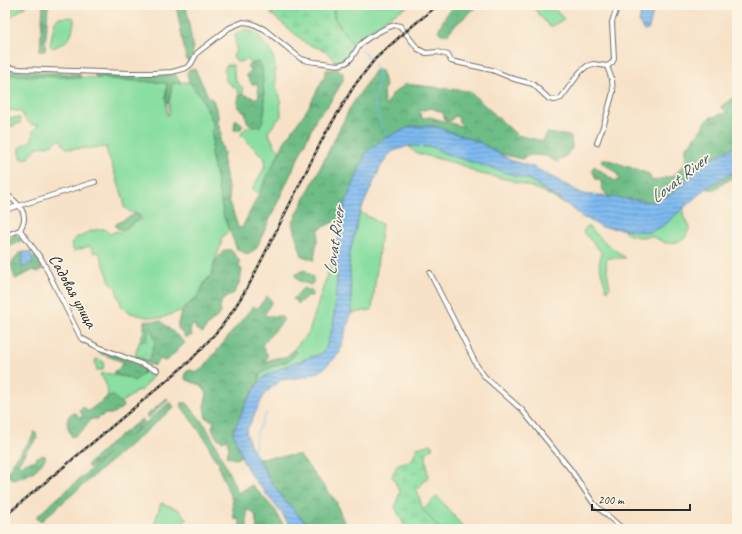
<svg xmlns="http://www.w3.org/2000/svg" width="742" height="534" viewBox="0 0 742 534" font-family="Caveat,sans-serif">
  <defs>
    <pattern id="forest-crowns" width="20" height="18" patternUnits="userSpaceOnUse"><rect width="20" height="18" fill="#6ebd87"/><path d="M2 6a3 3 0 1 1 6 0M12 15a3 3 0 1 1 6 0" fill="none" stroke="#5b9a6f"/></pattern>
    <pattern id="wetland-marsh" width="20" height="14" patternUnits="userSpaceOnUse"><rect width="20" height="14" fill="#89dea1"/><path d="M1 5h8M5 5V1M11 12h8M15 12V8" fill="none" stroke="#76bf8b"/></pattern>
    <pattern id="water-rules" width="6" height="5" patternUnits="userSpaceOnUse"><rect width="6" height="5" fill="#7ebaf0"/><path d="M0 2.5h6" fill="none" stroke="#6797c3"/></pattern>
  </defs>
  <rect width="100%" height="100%" fill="#fcf5e5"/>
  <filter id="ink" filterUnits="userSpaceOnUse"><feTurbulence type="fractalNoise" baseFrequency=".025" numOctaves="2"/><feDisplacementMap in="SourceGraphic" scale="8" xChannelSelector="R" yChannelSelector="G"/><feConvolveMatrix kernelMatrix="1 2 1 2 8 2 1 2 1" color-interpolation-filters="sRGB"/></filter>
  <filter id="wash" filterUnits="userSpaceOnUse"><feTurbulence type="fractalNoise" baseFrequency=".012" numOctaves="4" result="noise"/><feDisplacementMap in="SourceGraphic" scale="16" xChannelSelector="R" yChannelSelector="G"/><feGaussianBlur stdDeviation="0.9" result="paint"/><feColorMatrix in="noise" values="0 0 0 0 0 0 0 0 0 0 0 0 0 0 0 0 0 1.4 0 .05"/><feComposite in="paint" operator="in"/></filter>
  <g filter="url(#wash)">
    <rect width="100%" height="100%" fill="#f7e2c8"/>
    <g fill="#89dea1" stroke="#5a8466">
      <path d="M 16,5 L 26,5 L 26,6 L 12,16 L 5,26 C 5,14 7,12 16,5 Z"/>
      <path d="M 334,5 L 410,5 L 390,16 L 364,35 L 355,46 L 334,18 Z"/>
      <path d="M 531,5 L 557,5 L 554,8 L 564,19 L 550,27 Z"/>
      <path d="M 73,17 C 75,21 74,23 73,27 C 70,42 65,42 53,48 L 50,45 L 55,21 L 58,18 Z"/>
      <path d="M 246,29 L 257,34 L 264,44 L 270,49 L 273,56 L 276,71 L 275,74 L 277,91 L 280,96 L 281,116 L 268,132 L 275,146 L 280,151 L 259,194 L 253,190 L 254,185 L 264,169 L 265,159 L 241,135 L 242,132 L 247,127 L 252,127 L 252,126 L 260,126 L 263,121 L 258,62 L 250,64 L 247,59 L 244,61 L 237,62 L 233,56 L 236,50 L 235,35 Z"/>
      <path d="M 227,65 L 233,65 L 235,80 L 243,88 L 243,94 L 239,96 L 238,90 L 226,81 L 226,73 L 224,70 Z"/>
      <path d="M 5,74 L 95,78 L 167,83 L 166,97 L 167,115 L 169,115 L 169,103 L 172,83 L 189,82 L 202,98 L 213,122 L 212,137 L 213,140 L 211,153 L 224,217 L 229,231 L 224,235 L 221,240 L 221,245 L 214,263 L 212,274 L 205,282 L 197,297 L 182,310 L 162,318 L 146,317 L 131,313 L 122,307 L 115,287 L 111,284 L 99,252 L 94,253 L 90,246 L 74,251 L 71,244 L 77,237 L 81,237 C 86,231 97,229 105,229 L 110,234 L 116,231 L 121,233 L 122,231 L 136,221 L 142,220 L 139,215 L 134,213 L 130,212 L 124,207 L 124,200 L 106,149 L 108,147 L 70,149 L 66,148 L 59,139 C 53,145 46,147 37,147 L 29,158 L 22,159 L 20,153 L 20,147 L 32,140 L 33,131 L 39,124 L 32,125 L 27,121 L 20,111 L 5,110 Z"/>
      <path d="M 5,118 L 20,118 L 20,123 L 5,129 Z"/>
      <path d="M 408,146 L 433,147 L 446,154 L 530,180 L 563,203 L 540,190 L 510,180 L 476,173 L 462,165 L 416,153 Z"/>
      <path d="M 684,207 L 683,216 L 690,227 L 685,238 L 674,243 L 666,243 L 651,236 L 639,237 L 627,234 L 622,229 L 649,232 L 663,226 Z"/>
      <path d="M 360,212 L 382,224 L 372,310 L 354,313 L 352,310 L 349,256 Z"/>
      <path d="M 587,226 L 590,228 L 608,245 L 626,258 L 607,258 L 606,265 L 610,287 L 607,291 L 599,264 L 602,253 L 583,232 Z"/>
      <path d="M 336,247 L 337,284 L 333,327 L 325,350 L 320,354 L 288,365 L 267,375 L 260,381 L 258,375 L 272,367 L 290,360 L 296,352 L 293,350 L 309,332 Z"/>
      <path d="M 96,359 L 104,362 L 103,370 L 97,370 L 95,362 Z"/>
      <path d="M 144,370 L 152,372 L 153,376 L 141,391 L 137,390 L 134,394 L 120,403 L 113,396 L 107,397 C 109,387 105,382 100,374 C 111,372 116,376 126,377 C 132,377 137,375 143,374 Z"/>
      <path d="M 437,496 L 465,529 L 440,529 L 423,510 Z"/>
      <path d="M 161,503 L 178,509 L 187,519 L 178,529 L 155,529 L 153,528 Z"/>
    </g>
    <g fill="url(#forest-crowns)" stroke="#4c7459" fill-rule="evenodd">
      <path d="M 43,5 L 48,5 L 45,51 L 40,51 Z"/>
      <path d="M 176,5 L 186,5 L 193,49 L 192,59 L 189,62 L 186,59 Z"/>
      <path d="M 455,5 L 479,5 L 453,27 L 448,34 L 441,34 L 438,31 L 445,17 Z"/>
      <path d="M 259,62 L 262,67 L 265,109 L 263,121 L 260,126 C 248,126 247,124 245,112 C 237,108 237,105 239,96 L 243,94 L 254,98 L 258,98 L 259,95 L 257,84 L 252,84 L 246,75 L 251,71 L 247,66 L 250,64 Z"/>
      <path d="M 189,69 L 195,69 L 208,96 L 213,100 L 218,115 L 218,123 L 221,133 L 220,141 L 224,153 L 223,161 L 226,174 L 230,203 L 238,227 L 242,228 L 285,141 L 308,108 L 324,77 L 326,70 L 339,69 L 343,73 L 343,81 L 327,107 L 317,117 L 256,249 L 247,254 L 237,249 L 224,217 L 211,153 L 213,140 L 212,137 L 213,122 L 202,98 L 189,82 L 187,73 Z"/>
      <path d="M 5,70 L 80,74 L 80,78 L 13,75 L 5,74 Z"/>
      <path d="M 375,70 L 381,71 L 386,86 L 383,90 L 384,103 L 387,105 L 391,95 L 406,84 L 469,91 L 517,135 L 543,141 L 547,133 L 571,136 L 572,148 L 565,157 L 557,162 L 546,156 L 530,155 L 521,159 L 498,153 L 479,142 L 434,126 L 367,151 L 345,204 L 342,218 L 319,229 L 314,260 L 302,256 L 296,237 L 293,222 L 350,108 ZM 432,108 L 443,113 L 445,120 L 451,121 L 454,116 L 458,117 L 459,122 L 464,127 L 430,117 L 422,118 L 419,111 Z"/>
      <path d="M 95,74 L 104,75 L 176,75 L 181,83 L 172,84 L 169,103 L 167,102 L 166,97 L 167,83 L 95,78 Z"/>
      <path d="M 737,95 L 737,148 L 732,148 L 706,162 L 673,193 L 653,202 L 608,197 L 601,187 L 602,185 L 600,180 L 596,179 L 592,170 L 594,166 L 615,181 L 620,180 L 616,172 L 601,162 L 603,158 L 649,174 L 652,181 L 673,176 L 685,164 L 686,147 L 693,140 L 709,118 L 728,112 L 720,107 Z"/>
      <path d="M 235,120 L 237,120 L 243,125 C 241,130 239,131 234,130 Z"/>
      <path d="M 737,170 L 737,175 L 713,190 L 706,188 Z"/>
      <path d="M 135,214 L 139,215 L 140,218 L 122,231 L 116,227 L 116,224 Z"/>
      <path d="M 17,234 L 21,241 L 5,249 L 5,240 Z"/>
      <path d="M 224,250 L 231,250 L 239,260 L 239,266 L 242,270 L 240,282 L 234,293 L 222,300 L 220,308 L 221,313 L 207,326 L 203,333 L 196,329 L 195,325 L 191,326 L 190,332 L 192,335 L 186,338 L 178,328 L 178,323 L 182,310 L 197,297 L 205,282 L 212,274 L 214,263 Z"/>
      <path d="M 24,252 L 21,261 L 22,268 L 31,263 L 33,258 L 36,256 L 39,260 L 42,269 L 37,272 L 34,270 L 15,279 L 11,264 L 19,253 Z"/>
      <path d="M 305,270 L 313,277 L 313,283 L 311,285 L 299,281 L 295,275 L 301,271 Z"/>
      <path d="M 303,288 L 312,291 L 312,296 L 307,296 L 298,304 L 293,299 Z"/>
      <path d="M 267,296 L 272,301 L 264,316 L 281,316 L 284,320 L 262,345 L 268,356 L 264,362 L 276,358 L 286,357 L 293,350 L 297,352 L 290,360 L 272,367 L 259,375 L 260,381 L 246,403 L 233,432 L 242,456 L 235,459 L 226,456 L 229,449 L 227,439 L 222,441 L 216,437 L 212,428 L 214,421 L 206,418 L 204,406 L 207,394 L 202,386 L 185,379 L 186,372 L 190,370 L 197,372 L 203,368 L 253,306 L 257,309 Z"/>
      <path d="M 144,321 L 161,321 L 185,343 L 168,360 L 165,361 L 159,359 L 155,365 L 152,365 L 136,360 L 136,356 L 149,361 L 149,328 L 148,338 L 145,341 L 140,341 L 144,330 Z"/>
      <path d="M 98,348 L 134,362 L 144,370 L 143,374 L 134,381 L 127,377 L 114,375 L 114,371 L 119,369 L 123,362 L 102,354 L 97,351 Z"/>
      <path d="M 113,396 L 123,405 L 122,408 L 112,414 L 105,414 L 97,419 L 91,419 C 87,426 80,434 72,437 C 68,430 62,413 76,413 L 79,418 L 83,415 L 80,412 L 80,409 L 82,407 L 85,408 L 87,412 L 107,397 Z"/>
      <path d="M 167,398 L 168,400 L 148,418 L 146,416 Z"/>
      <path d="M 170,402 L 174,407 L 40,522 L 36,517 L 106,456 L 89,468 L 87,465 L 113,441 L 142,419 L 144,422 L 130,436 Z"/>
      <path d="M 181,403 L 187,403 L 205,425 L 216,445 L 238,493 L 252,485 L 276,511 L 285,529 L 257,529 L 255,514 L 247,509 L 247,529 L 239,529 L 240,529 L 240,520 L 234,519 L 232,500 L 219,468 L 219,461 L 215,459 L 205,439 L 182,407 Z"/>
      <path d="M 34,432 L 36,433 L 37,438 L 32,445 L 26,451 L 18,464 L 20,466 L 27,462 L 33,461 L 37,457 L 44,455 L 46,457 C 38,471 28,476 13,480 L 11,478 L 10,475 L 5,482 C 5,474 16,458 21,451 C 26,445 32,440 34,432 Z"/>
      <path d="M 299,455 L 336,501 L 339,510 L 347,529 L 315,529 L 301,518 L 283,498 L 268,477 L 258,458 Z"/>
    </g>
    <g fill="url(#wetland-marsh)" stroke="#5a8466">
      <path d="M 272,5 L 334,5 L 334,18 L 355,46 L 347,60 L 336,62 L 324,50 L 307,44 L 271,14 Z"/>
      <path d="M 151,327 L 155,342 L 149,361 L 136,356 L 136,351 L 140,341 L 145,341 L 148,338 L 149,328 Z"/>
      <path d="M 431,444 L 433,447 L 426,454 L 428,477 L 417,490 L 423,510 L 440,529 L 406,529 L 395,507 L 400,492 L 392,476 L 398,464 L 412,460 L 417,448 Z"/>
    </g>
    <g fill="url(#water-rules)" stroke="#54728e">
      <path d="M 642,5 L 651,5 C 653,15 652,20 648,30 L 644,31 L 639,23 Z"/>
      <path d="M 412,126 L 434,126 L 479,142 L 512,161 L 533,167 L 583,194 L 653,202 L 673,193 L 706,162 L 732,148 L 737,148 L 737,170 L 706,188 L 663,226 L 649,232 L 602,227 L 587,219 L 581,217 L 576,211 L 530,180 L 446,154 L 433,147 L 408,146 L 391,152 L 381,166 L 360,212 L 349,256 L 352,310 L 339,354 L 321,371 L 305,377 L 281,380 L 265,393 L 246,432 L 250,444 L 268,477 L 283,498 L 301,518 L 315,529 L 292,529 L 280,511 L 251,475 L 244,463 L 233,432 L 246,403 L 260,381 L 267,375 L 288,365 L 320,354 L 325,350 L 333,327 L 337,284 L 336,247 L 345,204 L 367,151 L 383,139 Z"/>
      <path d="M 24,252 L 31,252 L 33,258 L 32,263 L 22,268 L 21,262 Z"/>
    </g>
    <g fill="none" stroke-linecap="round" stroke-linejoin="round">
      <g stroke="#7ebaf0" stroke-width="1">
        <path d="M 347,44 L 355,46"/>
        <path d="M 361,49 L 371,61"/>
        <path d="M 374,64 L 379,73 L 377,90 L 374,101 L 378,118 L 389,136"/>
        <path d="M 254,453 L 257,432 L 267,412"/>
      </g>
    </g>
  </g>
  <g filter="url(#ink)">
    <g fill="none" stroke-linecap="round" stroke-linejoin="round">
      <defs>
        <g id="street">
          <path d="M 5,67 L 19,69 L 128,73 L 153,73 L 172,72 L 186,68 L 191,64 L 197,53 L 220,35 L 229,28 L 243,22 L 251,23 L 264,29 L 300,58 C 307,62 315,62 324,63 C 329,64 337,66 342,64 C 353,62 354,51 361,44 C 367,38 387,26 396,25 L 400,26 L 418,49 L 426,53 L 438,52 L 448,55 L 451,61 L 492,70 L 514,79 L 533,84 L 549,99 L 555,100 L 561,98 L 580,72 L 587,66 L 593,64 L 607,66"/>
          <path d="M 597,143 L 605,121 L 613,92 L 612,80 L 607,66 L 612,63 L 614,59 L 612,22 L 618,5"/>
          <path d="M 5,193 C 12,199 23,206 24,217 C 25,221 22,226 20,230"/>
          <path d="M 5,210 L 95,182"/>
          <path d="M 20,230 L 42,260 L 81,338 L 96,346 L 157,370"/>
          <path d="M 5,236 L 20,230"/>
          <path d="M 430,273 L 477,366 L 485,377 L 522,410 L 571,470 L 594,504 L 623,529"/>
        </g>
      </defs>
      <use href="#street" stroke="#726b62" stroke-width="6"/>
      <use href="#street" stroke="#fff" stroke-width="4"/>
      <defs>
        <path id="rail" d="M 5,516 L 190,361 L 203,347 L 221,327 L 232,312 L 250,283 L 324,136 L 354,86 L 375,59 L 405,32 L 438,5"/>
      </defs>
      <use href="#rail" stroke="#2b2b2b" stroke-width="2.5"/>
      <use href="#rail" stroke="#fcf5e5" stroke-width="1" stroke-dasharray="3" stroke-linecap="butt"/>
    </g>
  </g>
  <g text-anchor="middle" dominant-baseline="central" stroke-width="3.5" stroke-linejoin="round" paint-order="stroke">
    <g font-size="17" fill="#2b2b2b" stroke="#fcf5e5">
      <text transform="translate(73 291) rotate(61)">Садовая улица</text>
    </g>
    <g font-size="18" font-style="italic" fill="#445666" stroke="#fcf5e5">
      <text transform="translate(679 178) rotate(-38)">Lovat River</text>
      <text transform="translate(334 241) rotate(-82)">Lovat River</text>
    </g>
  </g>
  <rect width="742" height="534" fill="none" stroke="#fcf5e5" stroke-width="20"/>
  <path d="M592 504v6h98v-6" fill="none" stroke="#2b2b2b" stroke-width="2"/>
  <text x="598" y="504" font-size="12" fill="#2b2b2b" stroke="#fcf5e5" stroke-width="3" paint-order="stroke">200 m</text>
</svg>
